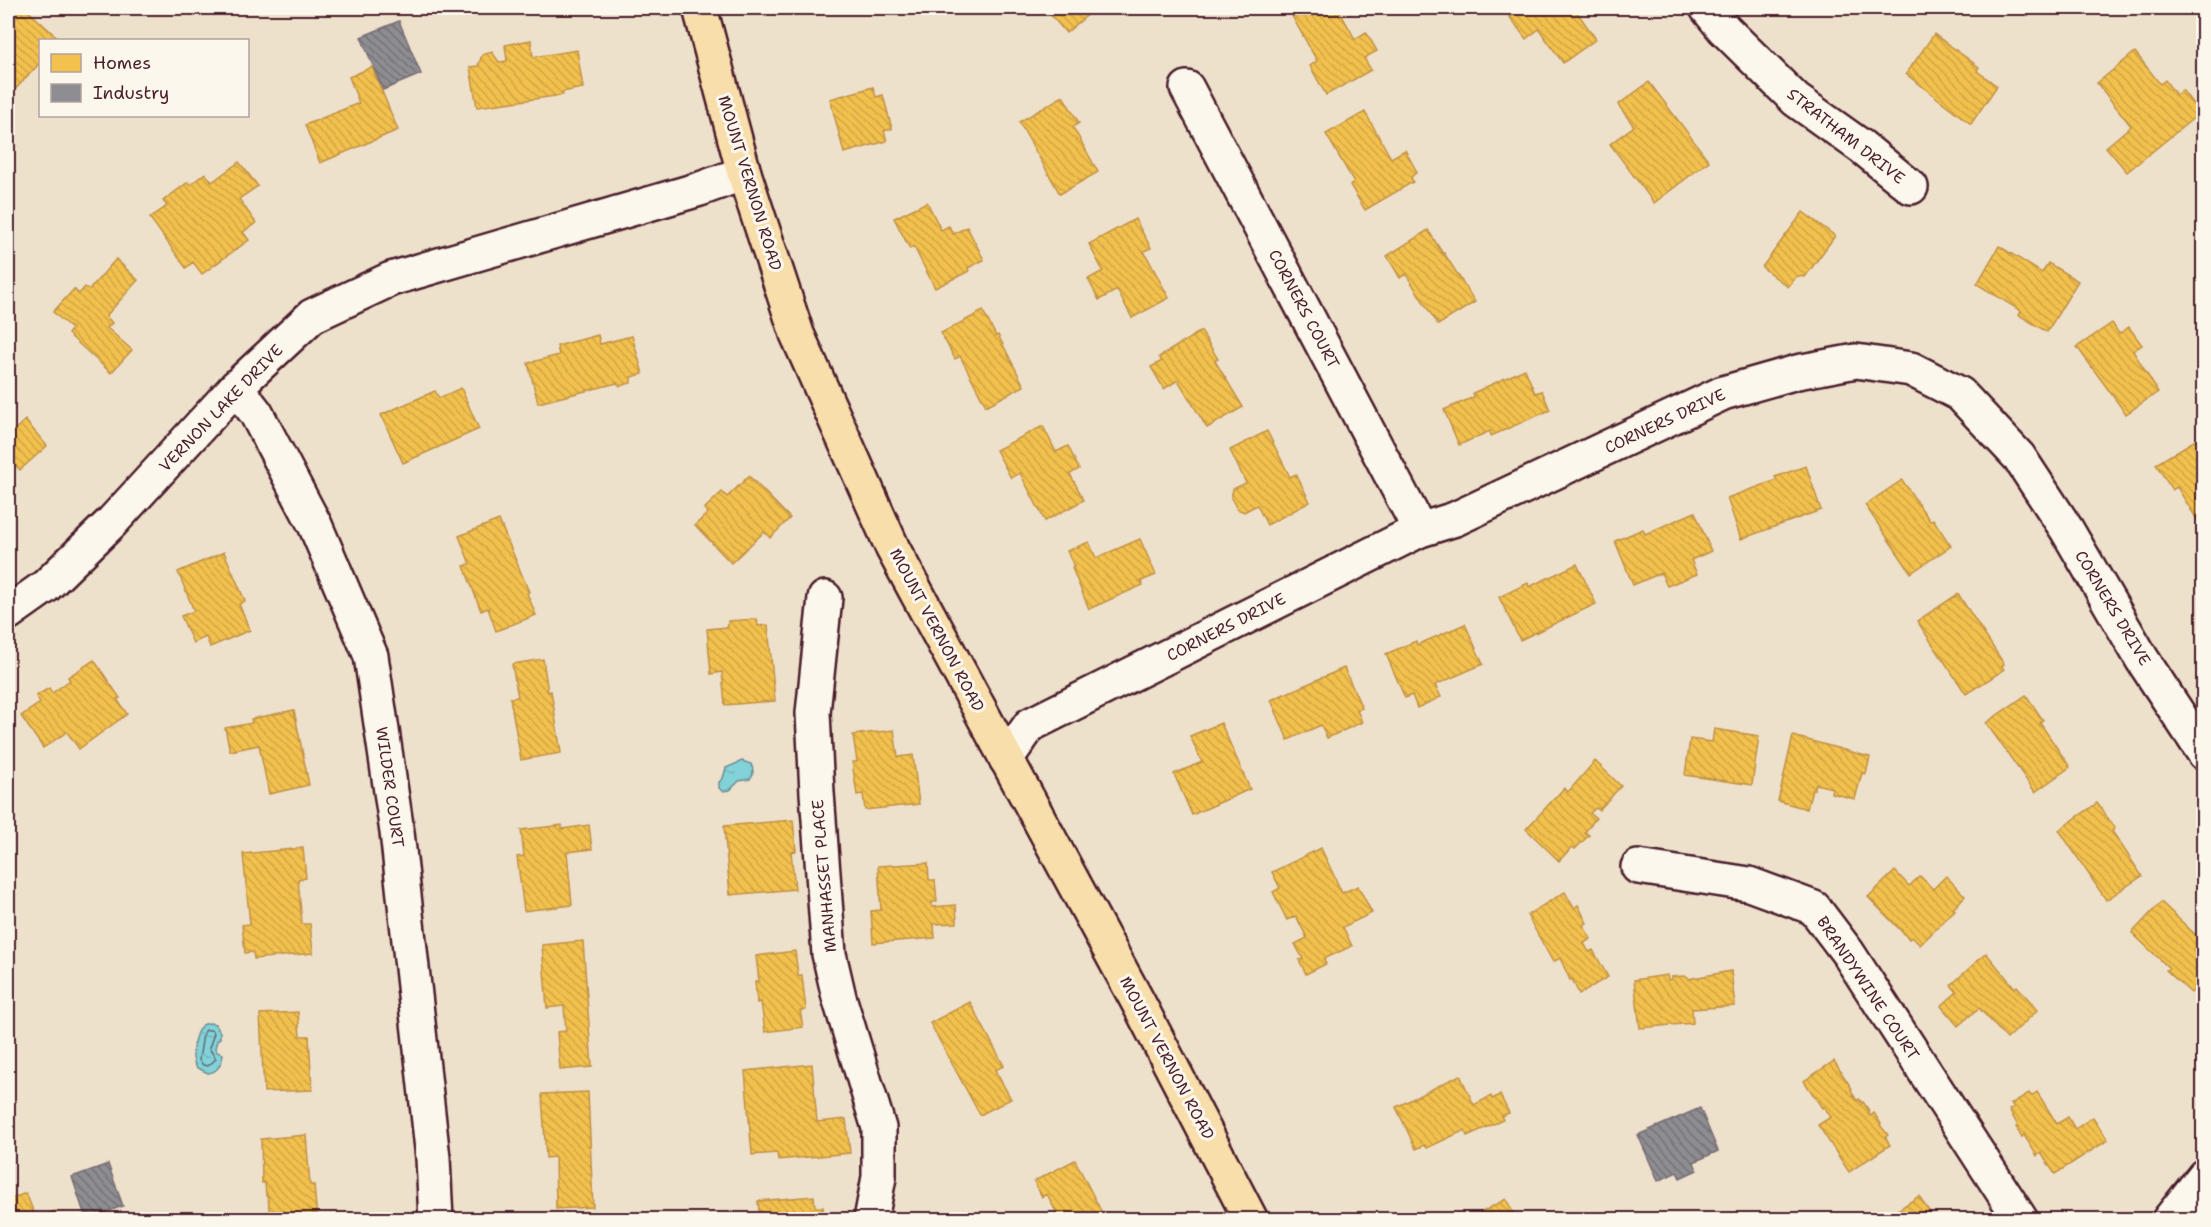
<svg xmlns="http://www.w3.org/2000/svg" width="2211" height="1227" viewBox="0 0 2211 1227" font-family="'Shantell Sans',sans-serif">
  <defs>
    <pattern id="water-ripples" width="26" height="14" patternUnits="userSpaceOnUse" patternTransform="scale(1.5)"><rect width="26" height="14" fill="#82d3d9"/><path d="M2 4q2-2 4 0t4 0M15 11q2-2 4 0t4 0" fill="none" stroke="#72b5ba"/></pattern>
    <pattern id="homes-back-hatch" width="6" height="6" patternUnits="userSpaceOnUse" patternTransform="scale(1.5)"><rect width="6" height="6" fill="#f2c14e"/><path d="M-1 5l2 2M0 0l6 6M5-1l2 2" fill="none" stroke="#d1a544"/></pattern>
    <pattern id="industry-back-hatch" width="6" height="6" patternUnits="userSpaceOnUse" patternTransform="scale(1.5)"><rect width="6" height="6" fill="#8d8d92"/><path d="M-1 5l2 2M0 0l6 6M5-1l2 2" fill="none" stroke="#757377"/></pattern>
  </defs>
  <rect width="100%" height="100%" fill="#eee1cc"/>
  <filter id="ink" filterUnits="userSpaceOnUse"><feTurbulence type="fractalNoise" baseFrequency=".0167" numOctaves="2"/><feDisplacementMap in="SourceGraphic" scale="12" xChannelSelector="R" yChannelSelector="G"/><feConvolveMatrix kernelMatrix="1 2 1 2 8 2 1 2 1" color-interpolation-filters="sRGB"/></filter>
  <g filter="url(#ink)">
    <g fill="url(#water-ripples)" stroke="#6c8b93" stroke-width="1.5">
      <path d="M 742,761 L 751,764 C 754,770 754,775 750,779 L 739,781 L 730,790 L 723,791 L 719,788 L 719,782 L 723,778 L 726,768 Z"/>
      <path d="M 209,1023 L 215,1024 L 220,1032 L 220,1038 L 217,1041 L 215,1048 L 217,1052 L 223,1054 C 222,1063 218,1072 208,1073 L 197,1068 C 189,1058 194,1033 202,1025 Z"/>
    </g>
    <g fill="url(#homes-back-hatch)" stroke="#c09044" stroke-width="1.5">
      <path d="M 8,8 L 25,8 L 60,40 L 40,40 L 40,63 L 9,96 L 8,94 Z"/>
      <path d="M 1045,8 L 1090,8 L 1091,12 L 1066,33 Z"/>
      <path d="M 1307,8 L 1338,8 L 1355,39 L 1366,32 L 1377,51 L 1364,58 L 1371,70 L 1326,95 L 1310,66 L 1317,61 L 1292,16 Z"/>
      <path d="M 1521,8 L 1574,8 L 1596,39 L 1563,63 L 1539,29 L 1526,39 L 1509,16 Z"/>
      <path d="M 1934,34 L 1979,67 L 1977,71 L 1997,86 L 1971,124 L 1906,74 Z"/>
      <path d="M 531,40 L 533,57 L 577,50 L 583,88 L 562,92 L 563,95 L 477,107 L 470,67 L 478,66 L 482,55 L 492,52 L 499,62 L 507,61 L 505,45 Z"/>
      <path d="M 2135,52 L 2160,84 L 2165,80 L 2176,95 L 2182,90 L 2200,113 L 2127,172 L 2106,147 L 2131,126 L 2097,83 Z"/>
      <path d="M 372,67 L 398,130 L 320,163 L 305,125 L 359,103 L 349,77 Z"/>
      <path d="M 1649,82 L 1709,161 L 1654,203 L 1610,144 L 1634,126 L 1618,105 Z"/>
      <path d="M 873,87 L 876,97 L 883,95 L 892,129 L 884,131 L 887,141 L 844,153 L 830,99 Z"/>
      <path d="M 1063,96 L 1079,123 L 1073,127 L 1098,172 L 1060,194 L 1019,122 Z"/>
      <path d="M 1365,112 L 1391,158 L 1405,150 L 1417,172 L 1411,177 L 1413,182 L 1365,210 L 1350,185 L 1354,182 L 1326,134 Z"/>
      <path d="M 239,162 L 258,186 L 239,199 L 256,223 L 243,232 L 249,240 L 202,274 L 193,262 L 186,268 L 150,218 L 167,206 L 163,201 L 188,182 L 190,185 L 205,173 L 212,182 Z"/>
      <path d="M 927,202 L 941,230 L 949,226 L 953,234 L 967,227 L 984,260 L 968,268 L 969,271 L 935,288 L 914,247 L 910,249 L 894,218 Z"/>
      <path d="M 1803,212 L 1835,236 L 1805,277 L 1797,276 L 1788,287 L 1762,267 Z"/>
      <path d="M 1135,219 L 1151,248 L 1144,251 L 1169,298 L 1132,318 L 1117,290 L 1099,300 L 1088,279 L 1103,271 L 1089,244 Z"/>
      <path d="M 1428,230 L 1443,254 L 1444,253 L 1475,302 L 1438,325 L 1406,274 L 1400,278 L 1387,256 Z"/>
      <path d="M 1999,246 L 2042,273 L 2048,263 L 2078,281 L 2047,332 L 2019,315 L 2021,311 L 1977,284 Z"/>
      <path d="M 116,259 L 138,280 L 106,316 L 112,323 L 107,328 L 132,350 L 111,373 L 68,334 L 72,329 L 53,312 L 74,289 L 79,294 L 85,287 L 89,290 Z"/>
      <path d="M 983,311 L 996,336 L 998,335 L 1024,386 L 986,406 L 960,356 L 955,359 L 941,333 Z"/>
      <path d="M 2112,323 L 2119,334 L 2129,327 L 2142,345 L 2133,351 L 2158,392 L 2126,414 L 2077,347 Z"/>
      <path d="M 1201,331 L 1218,359 L 1215,361 L 1243,407 L 1207,428 L 1178,380 L 1164,389 L 1151,367 L 1162,361 L 1159,357 Z"/>
      <path d="M 598,335 L 600,344 L 632,336 L 643,374 L 631,377 L 631,383 L 620,386 L 617,383 L 538,403 L 528,363 L 559,355 L 557,346 Z"/>
      <path d="M 1525,369 L 1535,393 L 1542,391 L 1550,410 L 1491,436 L 1490,431 L 1459,445 L 1444,410 L 1474,397 L 1473,393 Z"/>
      <path d="M 461,388 L 479,429 L 403,463 L 381,415 L 435,391 L 439,398 Z"/>
      <path d="M 25,420 L 47,446 L 20,470 L 10,459 L 8,461 L 8,436 Z"/>
      <path d="M 1043,426 L 1056,452 L 1068,446 L 1079,469 L 1070,474 L 1084,500 L 1045,521 L 1020,473 L 1011,478 L 996,450 Z"/>
      <path d="M 1267,431 L 1290,477 L 1296,474 L 1310,502 L 1267,525 L 1257,505 L 1244,512 L 1237,509 L 1231,498 L 1233,489 L 1246,483 L 1230,450 Z"/>
      <path d="M 2197,439 L 2204,450 L 2204,531 L 2177,487 L 2172,490 L 2156,464 Z"/>
      <path d="M 1806,466 L 1821,510 L 1741,539 L 1727,498 L 1777,480 L 1775,477 Z"/>
      <path d="M 749,476 L 790,518 L 770,538 L 764,532 L 731,563 L 695,525 L 708,513 L 704,509 L 722,492 L 727,497 Z"/>
      <path d="M 1902,480 L 1930,521 L 1933,519 L 1951,546 L 1911,573 L 1865,505 Z"/>
      <path d="M 1695,512 L 1711,551 L 1691,560 L 1697,574 L 1667,586 L 1661,573 L 1633,585 L 1615,541 L 1643,529 L 1645,534 Z"/>
      <path d="M 499,520 L 529,592 L 527,593 L 536,615 L 496,631 L 488,608 L 481,611 L 464,566 L 470,564 L 459,536 Z"/>
      <path d="M 1140,539 L 1156,575 L 1141,581 L 1143,585 L 1089,609 L 1072,568 L 1074,567 L 1067,551 L 1089,542 L 1096,558 Z"/>
      <path d="M 224,552 L 245,601 L 239,604 L 250,630 L 210,647 L 206,637 L 193,643 L 181,616 L 194,611 L 178,572 Z"/>
      <path d="M 1577,564 L 1596,604 L 1520,640 L 1499,597 L 1528,583 L 1529,587 Z"/>
      <path d="M 1958,594 L 2004,664 L 2002,666 L 2004,670 L 1966,694 L 1917,621 Z"/>
      <path d="M 757,619 L 758,626 L 768,625 L 775,701 L 725,705 L 722,672 L 711,674 L 707,629 L 728,627 L 728,621 Z"/>
      <path d="M 1465,624 L 1483,664 L 1435,685 L 1441,697 L 1417,708 L 1412,695 L 1405,698 L 1386,654 L 1416,641 L 1417,645 Z"/>
      <path d="M 543,659 L 548,692 L 551,691 L 561,753 L 521,760 L 510,698 L 518,697 L 512,664 Z"/>
      <path d="M 94,660 L 120,698 L 117,699 L 127,714 L 79,749 L 67,732 L 43,748 L 21,716 L 40,703 L 36,696 L 49,688 L 52,693 L 70,680 L 68,677 Z"/>
      <path d="M 1344,668 L 1362,708 L 1357,710 L 1362,722 L 1327,738 L 1321,725 L 1288,740 L 1271,700 Z"/>
      <path d="M 2026,695 L 2043,720 L 2040,723 L 2070,767 L 2035,792 L 1986,723 Z"/>
      <path d="M 294,710 L 309,785 L 269,794 L 259,745 L 230,751 L 225,728 L 252,723 L 251,719 Z"/>
      <path d="M 1221,723 L 1250,789 L 1192,815 L 1174,774 L 1202,762 L 1190,736 Z"/>
      <path d="M 1714,729 L 1759,736 L 1752,785 L 1685,775 L 1690,739 L 1712,742 Z"/>
      <path d="M 894,730 L 898,757 L 913,755 L 919,804 L 865,810 L 863,794 L 857,795 L 852,762 L 857,762 L 853,735 Z"/>
      <path d="M 1793,736 L 1870,757 L 1866,774 L 1862,773 L 1855,799 L 1831,793 L 1832,788 L 1816,784 L 1814,790 L 1812,790 L 1807,809 L 1778,801 Z"/>
      <path d="M 1595,761 L 1621,786 L 1599,810 L 1596,808 L 1590,813 L 1596,818 L 1585,832 L 1589,835 L 1575,849 L 1572,847 L 1559,861 L 1526,829 L 1564,788 L 1568,792 Z"/>
      <path d="M 2097,803 L 2115,828 L 2112,831 L 2142,876 L 2106,900 L 2059,830 Z"/>
      <path d="M 793,820 L 796,851 L 791,852 L 795,889 L 730,895 L 724,826 Z"/>
      <path d="M 562,825 L 562,829 L 589,825 L 592,849 L 567,852 L 572,905 L 524,911 L 517,857 L 524,856 L 521,830 Z"/>
      <path d="M 303,848 L 306,878 L 298,879 L 302,924 L 310,924 L 313,953 L 254,959 L 253,952 L 245,953 L 242,925 L 250,924 L 243,854 Z"/>
      <path d="M 1321,848 L 1342,893 L 1358,886 L 1372,913 L 1343,927 L 1352,946 L 1324,959 L 1326,964 L 1306,974 L 1299,960 L 1303,959 L 1295,944 L 1307,938 L 1296,916 L 1287,920 L 1273,892 L 1280,888 L 1272,872 Z"/>
      <path d="M 928,863 L 929,880 L 935,880 L 937,902 L 932,902 L 932,907 L 956,905 L 957,923 L 934,924 L 935,938 L 873,943 L 871,911 L 881,910 L 878,866 Z"/>
      <path d="M 1895,871 L 1909,886 L 1920,876 L 1933,889 L 1946,876 L 1965,896 L 1953,909 L 1955,910 L 1920,945 L 1912,937 L 1909,939 L 1868,897 Z"/>
      <path d="M 1565,892 L 1574,908 L 1578,905 L 1587,923 L 1583,925 L 1591,939 L 1584,943 L 1589,952 L 1593,950 L 1608,977 L 1579,994 L 1572,979 L 1570,980 L 1560,958 L 1553,962 L 1527,915 Z"/>
      <path d="M 2161,902 L 2201,940 L 2204,938 L 2204,979 L 2191,993 L 2166,970 L 2169,968 L 2132,933 Z"/>
      <path d="M 583,941 L 592,1067 L 560,1070 L 557,1032 L 566,1031 L 564,1006 L 547,1008 L 542,945 Z"/>
      <path d="M 795,951 L 798,975 L 802,975 L 805,1002 L 806,1010 L 800,1011 L 803,1027 L 765,1032 L 761,1002 L 757,1003 L 755,981 L 759,981 L 756,956 Z"/>
      <path d="M 1986,953 L 2015,988 L 2017,986 L 2038,1010 L 2007,1039 L 1979,1008 L 1958,1026 L 1941,1006 L 1957,992 L 1951,985 Z"/>
      <path d="M 1731,971 L 1735,1006 L 1692,1009 L 1693,1023 L 1640,1028 L 1634,980 L 1667,975 L 1668,980 L 1671,979 L 1671,977 L 1684,976 L 1688,977 L 1688,979 Z"/>
      <path d="M 970,1002 L 1004,1066 L 995,1070 L 1011,1099 L 980,1115 L 930,1023 Z"/>
      <path d="M 298,1012 L 300,1036 L 309,1036 L 312,1090 L 264,1092 L 260,1014 Z"/>
      <path d="M 1834,1061 L 1852,1089 L 1851,1090 L 1857,1101 L 1859,1099 L 1862,1103 L 1863,1102 L 1870,1112 L 1868,1114 L 1870,1116 L 1874,1113 L 1881,1124 L 1880,1125 L 1888,1135 L 1885,1137 L 1890,1145 L 1849,1172 L 1818,1125 L 1831,1117 L 1824,1107 L 1822,1108 L 1804,1081 Z"/>
      <path d="M 812,1064 L 817,1122 L 846,1119 L 850,1153 L 778,1160 L 777,1153 L 752,1155 L 745,1071 Z"/>
      <path d="M 1460,1075 L 1474,1105 L 1491,1096 L 1492,1099 L 1500,1095 L 1509,1113 L 1501,1116 L 1503,1120 L 1467,1136 L 1465,1130 L 1427,1148 L 1425,1145 L 1416,1149 L 1396,1107 Z"/>
      <path d="M 588,1092 L 593,1207 L 556,1209 L 555,1157 L 546,1158 L 542,1094 Z"/>
      <path d="M 2037,1092 L 2057,1124 L 2068,1117 L 2075,1129 L 2093,1117 L 2108,1140 L 2055,1174 L 2041,1153 L 2037,1156 L 2024,1135 L 2022,1137 L 2016,1127 L 2019,1127 L 2009,1110 L 2014,1107 L 2011,1104 L 2029,1093 L 2031,1096 Z"/>
      <path d="M 306,1135 L 310,1185 L 314,1185 L 317,1219 L 270,1220 L 268,1196 L 266,1196 L 265,1183 L 262,1183 L 261,1139 Z"/>
      <path d="M 1075,1160 L 1102,1213 L 1088,1220 L 1060,1220 L 1047,1194 L 1042,1197 L 1034,1181 Z"/>
      <path d="M 26,1193 L 36,1218 L 55,1211 L 58,1220 L 8,1220 L 8,1200 Z"/>
      <path d="M 814,1196 L 815,1207 L 823,1207 L 824,1220 L 760,1220 L 758,1201 Z"/>
      <path d="M 1919,1196 L 1935,1220 L 1893,1220 L 1890,1215 Z"/>
      <path d="M 1506,1199 L 1517,1220 L 1467,1220 Z"/>
    </g>
    <g fill="url(#industry-back-hatch)" stroke="#796c73" stroke-width="1.5">
      <path d="M 399,21 L 421,74 L 383,90 L 361,37 Z"/>
      <path d="M 1700,1108 L 1718,1151 L 1694,1162 L 1697,1170 L 1680,1178 L 1677,1172 L 1658,1181 L 1638,1135 Z"/>
      <path d="M 108,1164 L 123,1206 L 86,1219 L 72,1177 Z"/>
    </g>
    <g fill="none" stroke-linecap="round" stroke-linejoin="round">
      <path stroke="#606771" stroke-width="1.5" d="M 206,1030 L 211,1030 L 214,1033 L 209,1048 L 216,1059 L 208,1066 L 203,1065 L 199,1060 L 203,1034 Z"/>
      <defs>
        <g id="minor">
          <path d="M 1707,8 L 1724,29 L 1796,100 L 1862,147 L 1911,187"/>
          <path d="M 1187,88 L 1420,530"/>
          <path d="M 236,387 L 256,413 L 315,525 L 371,656 L 397,832 L 433,1158 L 436,1220"/>
          <path d="M 825,598 L 813,713 L 817,793 L 829,954 L 839,997 L 879,1128 L 879,1177 L 871,1220"/>
          <path d="M 8,613 L 46,586 L 112,522 L 236,387 L 312,316 L 391,279 L 700,189 L 744,173"/>
          <path d="M 1006,759 L 1030,725 L 1420,530 L 1455,519 L 1723,393 L 1797,372 L 1856,361 L 1911,369 L 1960,394 L 2019,457 L 2067,530 L 2142,659 L 2204,753"/>
          <path d="M 1638,867 L 1749,884 L 1814,908 L 1848,953 L 2021,1220"/>
          <path d="M 2169,1220 L 2204,1176"/>
        </g>
        <path id="major" d="M 700,8 L 744,173 L 797,334 L 893,549 L 1139,1004 L 1251,1220"/>
      </defs>
      <use href="#minor" stroke="#4a1f2b" stroke-width="38"/>
      <use href="#major" stroke="#4a1f2b" stroke-width="38"/>
      <use href="#minor" stroke="#fbf7ec" stroke-width="33"/>
      <use href="#major" stroke="#f8deab" stroke-width="33"/>
    </g>
  </g>
  <g text-anchor="middle" dominant-baseline="central" stroke-width="6" stroke-linejoin="round" paint-order="stroke">
    <g font-size="16" fill="#4a1f2b" stroke="#fbf7ec">
      <text transform="translate(1846 136) rotate(38)">STRATHAM DRIVE</text>
      <text transform="translate(750 183) rotate(73)">MOUNT VERNON ROAD</text>
      <text transform="translate(1304 309) rotate(62)">CORNERS COURT</text>
      <text transform="translate(221 408) rotate(-46)">VERNON LAKE DRIVE</text>
      <text transform="translate(1665 421) rotate(-25)">CORNERS DRIVE</text>
      <text transform="translate(2113 608) rotate(59)">CORNERS DRIVE</text>
      <text transform="translate(1226 627) rotate(-27)">CORNERS DRIVE</text>
      <text transform="translate(937 630) rotate(62)">MOUNT VERNON ROAD</text>
      <text transform="translate(390 787) rotate(82)">WILDER COURT</text>
      <text transform="translate(824 876) rotate(-95)">MANHASSET PLACE</text>
      <text transform="translate(1868 988) rotate(56)">BRANDYWINE COURT</text>
      <text transform="translate(1167 1058) rotate(62)">MOUNT VERNON ROAD</text>
    </g>
  </g>
  <rect width="2211" height="1227" fill="none" stroke="#fbf7ec" stroke-width="30"/>
  <rect x="15" y="15" width="2181" height="1197" fill="none" stroke="#4a1f2b" stroke-width="2" filter="url(#ink)"/>
  <rect x="39" y="39" width="210" height="78" fill="#fbf7ec" stroke="#b4a19f" stroke-width="1.5"/>
  <rect x="51" y="54" width="30" height="18" fill="#f2c14e" stroke="#b4a19f" stroke-width="1.5"/>
  <text x="93" y="69" font-size="18" fill="#4a1f2b">Homes</text>
  <rect x="51" y="84" width="30" height="18" fill="#8d8d92" stroke="#b4a19f" stroke-width="1.5"/>
  <text x="93" y="99" font-size="18" fill="#4a1f2b">Industry</text>
</svg>
